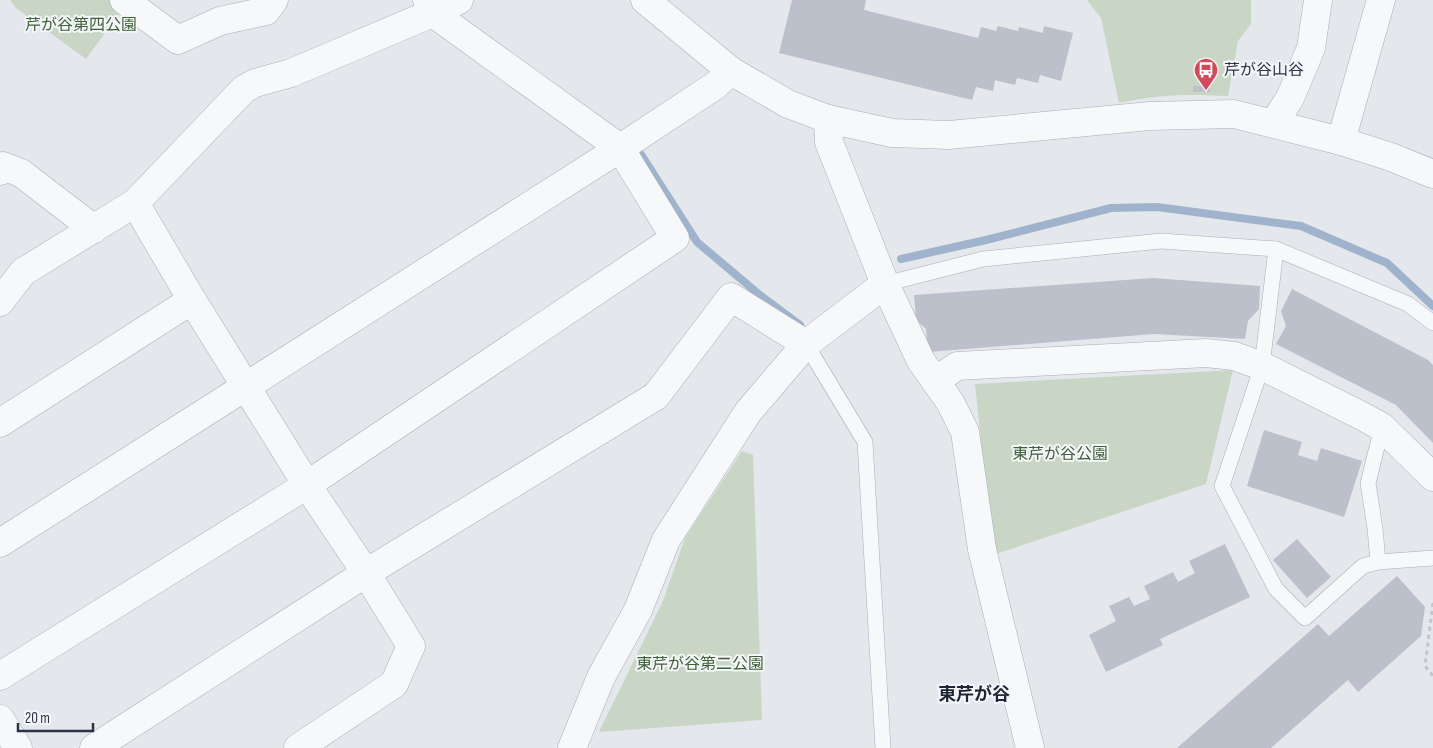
<svg xmlns="http://www.w3.org/2000/svg" width="1433" height="748" viewBox="0 0 1433 748" font-family="'Sofia Sans Condensed','Noto Sans JP',sans-serif">
  <rect width="100%" height="100%" fill="#e4e7ec"/>
  <g fill="#c9d6c5">
    <path d="M 10,0 L 111,0 L 122,9 L 86,59 L 16,8 Z"/>
    <path d="M 1087,0 L 1251,0 L 1251,24 L 1238,41 L 1228,96 C 1188,94 1159,94 1119,103 L 1101,18 Z"/>
    <path d="M 1233,370 L 1206,484 L 993,555 L 975,384 Z"/>
    <path d="M 742,451 L 753,455 L 762,720 L 599,732 L 663,601 L 685,538 Z"/>
  </g>
  <g fill="none" stroke-linecap="round" stroke-linejoin="round">
    <g stroke="#9fb4cc" stroke-width="8">
      <path d="M 633,146 L 642,156 L 697,242 L 761,296 L 800,325"/>
      <path d="M 901,259 L 986,240 L 1111,208 L 1157,207 L 1301,226 L 1387,263 L 1433,306"/>
    </g>
  </g>
  <g fill="#bbc0ca">
    <path d="M 792,0 L 866,0 L 864,10 L 978,38 L 981,27 L 996,31 L 998,26 L 1018,31 L 1019,27 L 1043,33 L 1044,26 L 1073,33 L 1061,81 L 1040,75 L 1038,83 L 1017,78 L 1015,85 L 995,80 L 993,91 L 976,87 L 972,100 L 779,53 Z"/>
    <rect x="1193" y="86" width="17" height="6"/>
    <path d="M 1153,278 L 1260,286 L 1259,309 L 1248,321 L 1245,339 L 1154,334 L 928,352 L 926,329 L 916,320 L 914,295 Z"/>
    <path d="M 1292,289 L 1428,360 L 1433,365 L 1433,443 L 1396,405 L 1276,344 L 1286,326 L 1281,311 Z"/>
    <path d="M 1264,430 L 1302,442 L 1298,455 L 1317,461 L 1321,448 L 1362,461 L 1344,517 L 1247,486 Z"/>
    <path d="M 1297,539 L 1331,577 L 1307,598 L 1273,560 Z"/>
    <path d="M 1225,544 L 1250,597 L 1160,639 L 1163,645 L 1106,672 L 1089,635 L 1116,621 L 1109,606 L 1129,597 L 1134,606 L 1150,599 L 1144,586 L 1173,572 L 1178,582 L 1195,573 L 1189,561 Z"/>
    <path d="M 1397,576 L 1425,607 L 1421,636 L 1358,692 L 1348,680 L 1271,748 L 1177,748 L 1318,624 L 1329,636 Z"/>
  </g>
  <g fill="none" stroke-linecap="round" stroke-linejoin="round">
    <defs>
      <g id="service">
        <path d="M 1276,249 L 1262,366 L 1222,486 L 1276,589 L 1305,618 L 1363,566 L 1378,562 L 1433,558"/>
        <path d="M 885,284 L 983,259 L 1161,241 L 1276,249 L 1408,304 L 1433,323"/>
        <path d="M 806,344 L 865,442 L 883,748"/>
        <path d="M 1378,562 L 1375,528 L 1368,483 L 1382,427"/>
      </g>
      <g id="minor">
        <path d="M 124,0 L 178,40 L 220,21 L 266,11 L 274,0"/>
        <path d="M 828,119 L 829,142 L 885,284 L 921,361 L 950,402 L 965,432 L 982,549 L 1030,748"/>
        <path d="M 1274,123 L 1290,98 L 1311,48 L 1318,0"/>
        <path d="M 1341,141 L 1381,0"/>
        <path d="M 0,171 L 3,166 L 21,173 L 94,229"/>
        <path d="M 135,203 L 244,89 L 255,83 L 291,73 L 435,12 L 459,0"/>
        <path d="M 0,302 L 23,272 L 135,203 L 192,300 L 307,485 L 366,573 L 411,646 L 394,684 L 298,748"/>
        <path d="M 935,381 L 957,366 L 1206,353 L 1234,356 L 1262,366 L 1362,416 L 1382,427 L 1433,477"/>
        <path d="M 0,423 L 192,300"/>
        <path d="M 0,676 L 307,485 L 675,238 L 620,148 L 441,19 L 427,0"/>
        <path d="M 0,719 L 18,748"/>
        <path d="M 94,748 L 366,573 L 656,396 L 731,297 L 806,344"/>
        <path d="M 572,748 L 601,677 L 638,610 L 666,540 L 748,412 L 806,344 L 885,284"/>
      </g>
      <g id="tertiary">
        <path d="M 645,0 L 731,71 L 788,104 L 828,119 L 892,133 L 949,135 L 1150,116 L 1234,114 L 1341,141 L 1391,157 L 1433,174"/>
        <path d="M 0,543 L 622,147 L 716,85 L 731,71"/>
      </g>
    </defs>
    <use href="#service" stroke="#a9aeb7" stroke-width="16"/>
    <use href="#minor" stroke="#a9aeb7" stroke-width="29"/>
    <use href="#tertiary" stroke="#a9aeb7" stroke-width="29"/>
    <path stroke="#c2c5cb" stroke-width="3" stroke-dasharray="4 4" stroke-linecap="butt" d="M 1433,603 L 1425,666 L 1433,676"/>
    <use href="#service" stroke="#f7f8fa" stroke-width="15"/>
    <use href="#minor" stroke="#f7f8fa" stroke-width="28"/>
    <use href="#tertiary" stroke="#f7f8fa" stroke-width="28"/>
  </g>
  <defs>
    <symbol id="bus-pin" viewBox="-11 -11 22 30"><path d="M0 17L-7.5 6A9.5 9.5 0 1 1 7.5 6Z" fill="#d1495b" stroke="#f4f6f9"/><path d="M-5-6H5V4H4V6H2V4H-2V6H-4V4H-5ZM-3.5-4V0h7V-4ZM-3.5 1.2v1.5H-2V1.2ZM2 1.2v1.5H3.5V1.2Z" fill="#fff"/></symbol>
  </defs>
  <g fill-rule="evenodd">
    <use href="#bus-pin" x="1192" y="56" width="28" height="38"/>
  </g>
  <g text-anchor="middle" dominant-baseline="central" stroke-width="4" stroke-linejoin="round" paint-order="stroke">
    <g font-size="16" fill="#3f6138" stroke="#f4f6f9">
      <text x="81" y="25">芹が谷第四公園</text>
      <text x="1060" y="454">東芹が谷公園</text>
      <text x="700" y="664">東芹が谷第二公園</text>
    </g>
    <g font-size="16" fill="#2b3445" stroke="#f4f6f9" text-anchor="start">
      <text x="1224" y="70">芹が谷山谷</text>
    </g>
    <g font-size="18" font-weight="bold" fill="#1d2536" stroke="#f4f6f9">
      <text x="974" y="694">東芹が谷</text>
    </g>
  </g>
  <path d="M18 723v8h75v-8" fill="none" stroke="#2b3445" stroke-width="2.5"/>
  <text x="25" y="723" font-size="15" fill="#2b3445" stroke="#f4f6f9" stroke-width="4" paint-order="stroke">20 m</text>
</svg>
